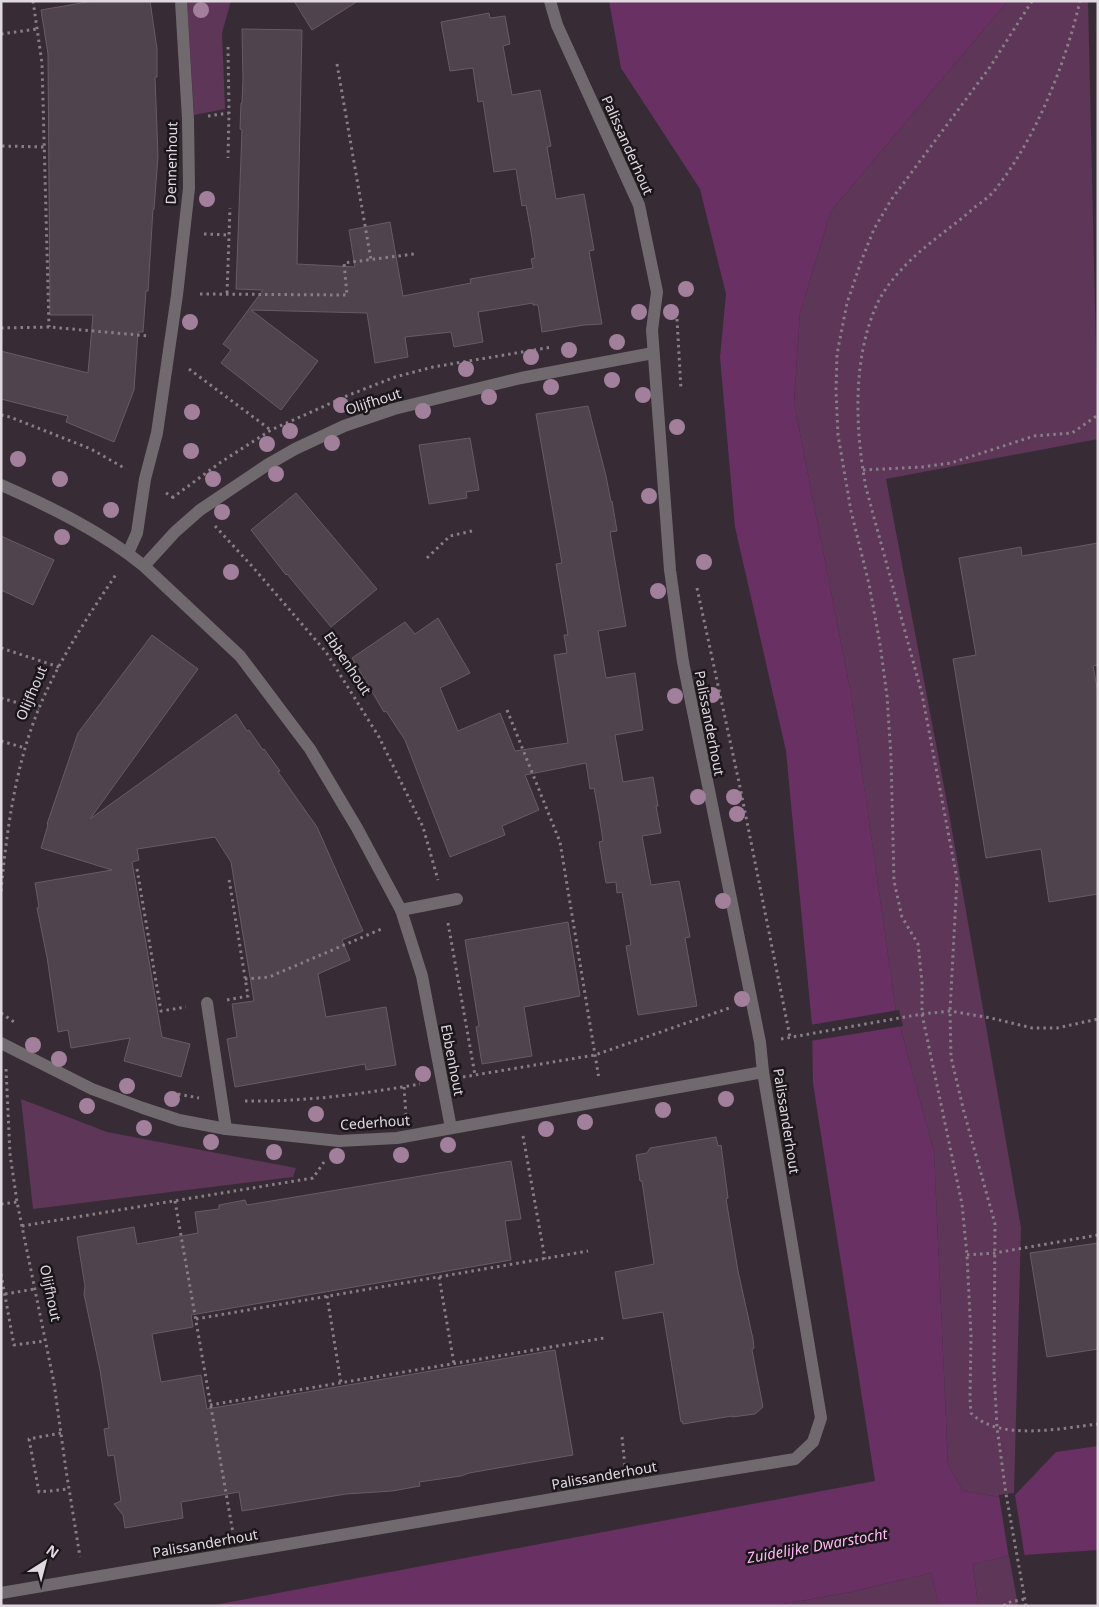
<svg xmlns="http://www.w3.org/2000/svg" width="1099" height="1607" viewBox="0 0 1099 1607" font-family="'Noto Sans',sans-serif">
  <rect width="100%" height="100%" fill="#372c35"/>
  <g fill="#5d3658">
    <path d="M 187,1 L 231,1 L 222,33 L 225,109 L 194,115 Z"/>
    <path d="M 1008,1 L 1088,1 L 1098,439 L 886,479 L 949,813 L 1021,1228 L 1014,1493 L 999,1495 L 999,1497 L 963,1491 L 948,1465 L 934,1152 L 896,1011 L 851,694 L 794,403 L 800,313 L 831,211 Z"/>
    <path d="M 21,1099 L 107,1132 L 296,1168 L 293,1177 L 33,1209 Z"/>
    <path d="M 1009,1556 L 1018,1606 L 978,1606 L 973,1564 Z"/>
    <path d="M 931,1573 L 939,1606 L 772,1606 L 851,1592 Z"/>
  </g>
  <path fill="#693063" d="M 609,1 L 1008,1 L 831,211 L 800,313 L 794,403 L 851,694 L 896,1011 L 934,1152 L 948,1465 L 963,1491 L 999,1497 L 1015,1495 L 1056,1452 L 1098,1446 L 1098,1550 L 1009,1556 L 973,1564 L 978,1606 L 939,1606 L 931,1573 L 851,1592 L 772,1606 L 209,1606 L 875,1481 L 813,1083 L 812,1025 L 786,751 L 735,527 L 720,357 L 726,294 L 700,189 L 621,68 Z"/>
  <g fill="#372c35">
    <path d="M 899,1010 L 903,1026 L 810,1041 L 810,1025 Z"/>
    <path d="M 1014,1493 L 1015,1495 L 1025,1558 L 1009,1558 L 999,1496 Z"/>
  </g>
  <g fill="#4f434d" stroke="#685b66">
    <path d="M 93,1 L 150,1 L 157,49 L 157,77 L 155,77 L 158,156 L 154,209 L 153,209 L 148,291 L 146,291 L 143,332 L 138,332 L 134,390 L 114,442 L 66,422 L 68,416 L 1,399 L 1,351 L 88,373 L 93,315 L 50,315 L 48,54 L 41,10 Z"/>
    <path d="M 294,1 L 358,1 L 312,30 Z"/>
    <path d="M 489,13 L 490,18 L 505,16 L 510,44 L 503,46 L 512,95 L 540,90 L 551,146 L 547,147 L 556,199 L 584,194 L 594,250 L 589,251 L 602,324 L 584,325 L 542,332 L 538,305 L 533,305 L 533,303 L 478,312 L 483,342 L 454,347 L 451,332 L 405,337 L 408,357 L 375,363 L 367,313 L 251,310 L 318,361 L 281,410 L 221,363 L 231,350 L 223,344 L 263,290 L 236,289 L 242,130 L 240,129 L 241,103 L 242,103 L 243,79 L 242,29 L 302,30 L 297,264 L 355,267 L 349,230 L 390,222 L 403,296 L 471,283 L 470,279 L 533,268 L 531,259 L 535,258 L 531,232 L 526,205 L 522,206 L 516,169 L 494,172 L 483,101 L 478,102 L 473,68 L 450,71 L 441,22 Z"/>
    <path d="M 588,406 L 606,476 L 611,502 L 612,501 L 617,531 L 610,532 L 626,626 L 598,631 L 606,678 L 635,673 L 643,730 L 615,735 L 623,782 L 653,777 L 658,806 L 656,806 L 661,833 L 642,836 L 651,885 L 679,881 L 690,937 L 685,938 L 697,1006 L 638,1015 L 626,946 L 631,945 L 622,892 L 617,893 L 616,882 L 606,883 L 599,842 L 603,841 L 599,815 L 594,788 L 590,789 L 586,763 L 525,775 L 539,810 L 502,826 L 505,835 L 450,857 L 405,740 L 386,711 L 384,712 L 352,658 L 405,622 L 415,634 L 438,618 L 470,673 L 440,688 L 458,731 L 500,713 L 515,751 L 568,743 L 554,655 L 567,653 L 564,635 L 568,635 L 556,564 L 562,563 L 536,414 Z"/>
    <path d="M 470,438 L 479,490 L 466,492 L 467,498 L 429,504 L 419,445 Z"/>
    <path d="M 296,493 L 377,589 L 331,627 L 287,574 L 286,575 L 251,530 Z"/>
    <path d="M 1,536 L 54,560 L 33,605 L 1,590 Z"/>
    <path d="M 1098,543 L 1098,665 L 1093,666 L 1098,693 L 1098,894 L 1049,902 L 1041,849 L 986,858 L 953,659 L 976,655 L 959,558 L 1021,547 L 1022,556 Z"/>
    <path d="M 152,635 L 198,669 L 90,819 L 236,714 L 247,731 L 249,730 L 263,750 L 264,749 L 280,771 L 278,772 L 317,827 L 363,931 L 342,940 L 350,960 L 318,974 L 326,1017 L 386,1007 L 396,1065 L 366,1070 L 365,1064 L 235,1087 L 227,1039 L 237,1037 L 232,1004 L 254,1001 L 231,862 L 215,837 L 137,849 L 139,860 L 132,862 L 162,1037 L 190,1044 L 181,1077 L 124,1061 L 130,1038 L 71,1048 L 68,1030 L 58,1032 L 47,957 L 37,908 L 39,907 L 35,883 L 112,870 L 41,848 L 48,825 L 47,824 L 78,733 Z"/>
    <path d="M 568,922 L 580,996 L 524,1007 L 532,1056 L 482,1064 L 476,1027 L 479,1026 L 465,940 Z"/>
    <path d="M 716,1137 L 718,1146 L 721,1145 L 728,1198 L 726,1199 L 738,1271 L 753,1339 L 754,1348 L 752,1350 L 763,1407 L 755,1414 L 732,1417 L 732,1416 L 683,1424 L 682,1421 L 681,1422 L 663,1312 L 623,1319 L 615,1272 L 654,1264 L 642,1181 L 640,1181 L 636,1155 L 647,1153 L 650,1148 Z"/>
    <path d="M 511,1161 L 521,1219 L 505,1221 L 511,1260 L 191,1315 L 193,1327 L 152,1334 L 161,1382 L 201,1375 L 207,1409 L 555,1350 L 573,1455 L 469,1473 L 461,1476 L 419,1482 L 420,1486 L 392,1491 L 346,1494 L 242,1511 L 239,1492 L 181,1502 L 183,1518 L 125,1528 L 123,1515 L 114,1504 L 121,1501 L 114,1455 L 108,1456 L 104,1429 L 109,1428 L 100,1370 L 84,1294 L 85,1286 L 77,1237 L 134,1227 L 137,1244 L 198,1233 L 195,1212 L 219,1209 L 219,1205 L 245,1200 L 247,1205 Z"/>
    <path d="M 1098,1243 L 1098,1349 L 1047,1357 L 1030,1253 Z"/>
  </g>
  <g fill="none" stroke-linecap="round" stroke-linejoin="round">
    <g stroke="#877e86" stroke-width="3" stroke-dasharray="2.5 4" stroke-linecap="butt">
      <path d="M 33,1 L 42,63 L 49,327"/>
      <path d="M 1032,1 L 990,67 L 891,200 L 874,229 L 862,259 L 847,303 L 837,354 L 836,391 L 838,435 L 851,511 L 869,584 L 880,644 L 887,696 L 891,757 L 894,881 L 902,917 L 918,944 L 922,982 L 922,1014 L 962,1204 L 967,1255 L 971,1336 L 970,1399 L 971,1413 C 999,1442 1062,1428 1098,1424"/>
      <path d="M 1,34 L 37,29"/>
      <path d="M 228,47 L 229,113"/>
      <path d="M 337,64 L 371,260"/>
      <path d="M 208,116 L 229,113 L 228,158"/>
      <path d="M 2,146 L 44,147"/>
      <path d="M 204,234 L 229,235"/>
      <path d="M 227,293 L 230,208"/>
      <path d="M 200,294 L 347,295 L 344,263 L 414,254"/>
      <path d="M 677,319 L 681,390"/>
      <path d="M 1,328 L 49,327 L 149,336"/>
      <path d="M 189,369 L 272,431"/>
      <path d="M 1,415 L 10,417 L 91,449 L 126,469"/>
      <path d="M 863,470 L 922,467 L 951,463 L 1034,436 L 1072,433 L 1098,415"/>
      <path d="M 166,493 L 177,500"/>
      <path d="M 172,498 L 221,462 L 271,430 L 349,395 L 395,377 L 433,367 L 552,347"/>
      <path d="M 215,526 L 251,565 L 326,652 L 379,737 L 423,827 L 438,880"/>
      <path d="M 427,558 L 450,536 L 472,531"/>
      <path d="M 697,588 L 740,787 L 790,1037"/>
      <path d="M 1,648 L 59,667"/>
      <path d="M 1,698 L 39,709"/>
      <path d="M 507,710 L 560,842 L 599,1079"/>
      <path d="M 1,741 L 25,748"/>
      <path d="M 137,869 L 161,1011 L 186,1007"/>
      <path d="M 1,891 C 7,829 15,767 39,708 C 59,660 88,616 117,573"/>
      <path d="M 448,923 L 475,1075"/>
      <path d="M 245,979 L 269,977 L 384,928"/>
      <path d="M 227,1000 L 248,996 L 229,879"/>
      <path d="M 1,1013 L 17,1024"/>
      <path d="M 781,1039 L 922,1014 L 950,1011 L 991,1018 L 1032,1028 L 1057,1028 L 1098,1019"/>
      <path d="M 6,1069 L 10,1154 L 17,1202 L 54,1383 L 66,1470 L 80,1557"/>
      <path d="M 463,1077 L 595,1055 L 732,1007"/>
      <path d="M 404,1087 L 406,1115"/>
      <path d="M 178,1094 L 199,1098"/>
      <path d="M 245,1101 C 304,1102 362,1094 420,1084"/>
      <path d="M 523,1136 L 545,1259"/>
      <path d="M 175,1201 L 233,1533"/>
      <path d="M 1,1204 L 17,1202"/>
      <path d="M 22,1226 L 313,1178 L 324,1162"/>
      <path d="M 967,1255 L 995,1253 L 1098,1235"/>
      <path d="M 1,1274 L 14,1345 L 45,1341"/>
      <path d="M 439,1277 L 454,1364"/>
      <path d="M 5,1294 L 35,1289"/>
      <path d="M 327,1296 L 341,1383"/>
      <path d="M 196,1319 L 588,1251"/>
      <path d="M 210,1405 L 604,1338"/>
      <path d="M 61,1433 L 29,1439 L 39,1492 L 69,1489"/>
      <path d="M 622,1437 L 625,1466"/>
      <path d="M 1004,1606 L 1006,1603 L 1025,1599"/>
      <path d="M 1026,1606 L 1006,1494 L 997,1427 L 994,1371 L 995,1224 L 964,1112 L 951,1057 L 950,1011 L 957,879 L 922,694 L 866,488 C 855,429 852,357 878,302 C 887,284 902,268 916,255 C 935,238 956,224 975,207 C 982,202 990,196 995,190 C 1036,138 1065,65 1080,1"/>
    </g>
    <g stroke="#706a6f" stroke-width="12">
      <path d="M 1,485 C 51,507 102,532 144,566 L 240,656 L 310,749 L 357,828 L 401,910 L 422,976 L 451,1128"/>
      <path d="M 128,553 L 137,533 L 145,479 L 157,433 L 177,295 L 189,188 L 188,119 L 181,1"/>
      <path d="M 144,566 L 175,532 L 200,510 L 267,465 L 295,449 L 344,426 L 394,409 L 521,378 L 653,353"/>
      <path d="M 401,910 L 457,899"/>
      <path d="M 207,1003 L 226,1129"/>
      <path d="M 1,1043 L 92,1089 L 143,1108 L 179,1120 L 226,1129 L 339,1141 L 397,1138 L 763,1072"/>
      <path d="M 1,1593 L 628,1486 L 795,1459 L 813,1442 L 821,1418 L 763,1072 L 760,1042 L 683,662 L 670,570 L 652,330 L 657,292 L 639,205 L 557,25 L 550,1"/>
    </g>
  </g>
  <g fill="#a2809c">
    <circle cx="201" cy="10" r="8"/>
    <circle cx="207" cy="199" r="8"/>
    <circle cx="686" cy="289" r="8"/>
    <circle cx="639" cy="312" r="8"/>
    <circle cx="671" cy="312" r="8"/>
    <circle cx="190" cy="322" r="8"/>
    <circle cx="617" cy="342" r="8"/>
    <circle cx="569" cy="350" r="8"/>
    <circle cx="531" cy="357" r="8"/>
    <circle cx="466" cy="369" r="8"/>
    <circle cx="612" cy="380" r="8"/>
    <circle cx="551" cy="387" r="8"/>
    <circle cx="643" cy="395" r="8"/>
    <circle cx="489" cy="397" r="8"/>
    <circle cx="341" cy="405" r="8"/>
    <circle cx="423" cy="411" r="8"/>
    <circle cx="192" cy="412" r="8"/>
    <circle cx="677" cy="427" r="8"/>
    <circle cx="290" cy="431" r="8"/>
    <circle cx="332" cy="443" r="8"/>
    <circle cx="267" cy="444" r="8"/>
    <circle cx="191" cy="451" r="8"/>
    <circle cx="18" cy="459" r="8"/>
    <circle cx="276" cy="474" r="8"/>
    <circle cx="60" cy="479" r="8"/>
    <circle cx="213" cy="479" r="8"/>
    <circle cx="649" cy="496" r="8"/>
    <circle cx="111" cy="510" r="8"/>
    <circle cx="222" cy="512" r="8"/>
    <circle cx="62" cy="537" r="8"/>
    <circle cx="704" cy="562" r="8"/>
    <circle cx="231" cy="572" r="8"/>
    <circle cx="658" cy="591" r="8"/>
    <circle cx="712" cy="695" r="8"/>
    <circle cx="675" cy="696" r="8"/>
    <circle cx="698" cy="797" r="8"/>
    <circle cx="734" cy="797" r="8"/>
    <circle cx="737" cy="814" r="8"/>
    <circle cx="723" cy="901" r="8"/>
    <circle cx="742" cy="999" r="8"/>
    <circle cx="33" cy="1045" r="8"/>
    <circle cx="59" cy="1059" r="8"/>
    <circle cx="423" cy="1074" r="8"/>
    <circle cx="127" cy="1086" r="8"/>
    <circle cx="172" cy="1099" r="8"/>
    <circle cx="726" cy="1099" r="8"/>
    <circle cx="87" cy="1106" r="8"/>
    <circle cx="663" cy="1110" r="8"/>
    <circle cx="316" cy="1114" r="8"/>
    <circle cx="585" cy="1122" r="8"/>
    <circle cx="144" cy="1128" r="8"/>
    <circle cx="546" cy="1129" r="8"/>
    <circle cx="211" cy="1142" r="8"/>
    <circle cx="448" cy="1145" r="8"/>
    <circle cx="274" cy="1152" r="8"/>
    <circle cx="401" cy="1155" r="8"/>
    <circle cx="337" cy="1156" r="8"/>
  </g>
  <g text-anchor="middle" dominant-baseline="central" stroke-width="5" stroke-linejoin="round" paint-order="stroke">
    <g font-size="14" fill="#e1d9e0" stroke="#1b161a">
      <text transform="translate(628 145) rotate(66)">Palissanderhout</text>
      <text transform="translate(171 163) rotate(-89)">Dennenhout</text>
      <text transform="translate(373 401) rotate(-18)">Olijfhout</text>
      <text transform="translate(348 663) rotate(56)">Ebbenhout</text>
      <text transform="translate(31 693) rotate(-67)">Olijfhout</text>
      <text transform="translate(710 723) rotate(79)">Palissanderhout</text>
      <text transform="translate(453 1060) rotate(79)">Ebbenhout</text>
      <text transform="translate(787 1121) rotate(81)">Palissanderhout</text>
      <text transform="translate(375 1122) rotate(-4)">Cederhout</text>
      <text transform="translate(51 1293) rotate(78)">Olijfhout</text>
      <text transform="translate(604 1475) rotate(-10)">Palissanderhout</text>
      <text transform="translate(205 1543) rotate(-10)">Palissanderhout</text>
    </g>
    <g font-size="15" font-style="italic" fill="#feb9f4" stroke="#1b161a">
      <text transform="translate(817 1545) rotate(-10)">Zuidelijke Dwarstocht</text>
    </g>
  </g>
  <rect width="1099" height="1607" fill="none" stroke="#e1d9e0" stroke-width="5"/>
  <g transform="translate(45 1562) rotate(36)" stroke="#1b161a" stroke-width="4" paint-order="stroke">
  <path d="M0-4L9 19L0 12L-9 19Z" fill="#e1d9e0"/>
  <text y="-8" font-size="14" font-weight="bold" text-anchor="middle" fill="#e1d9e0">N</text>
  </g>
</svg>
